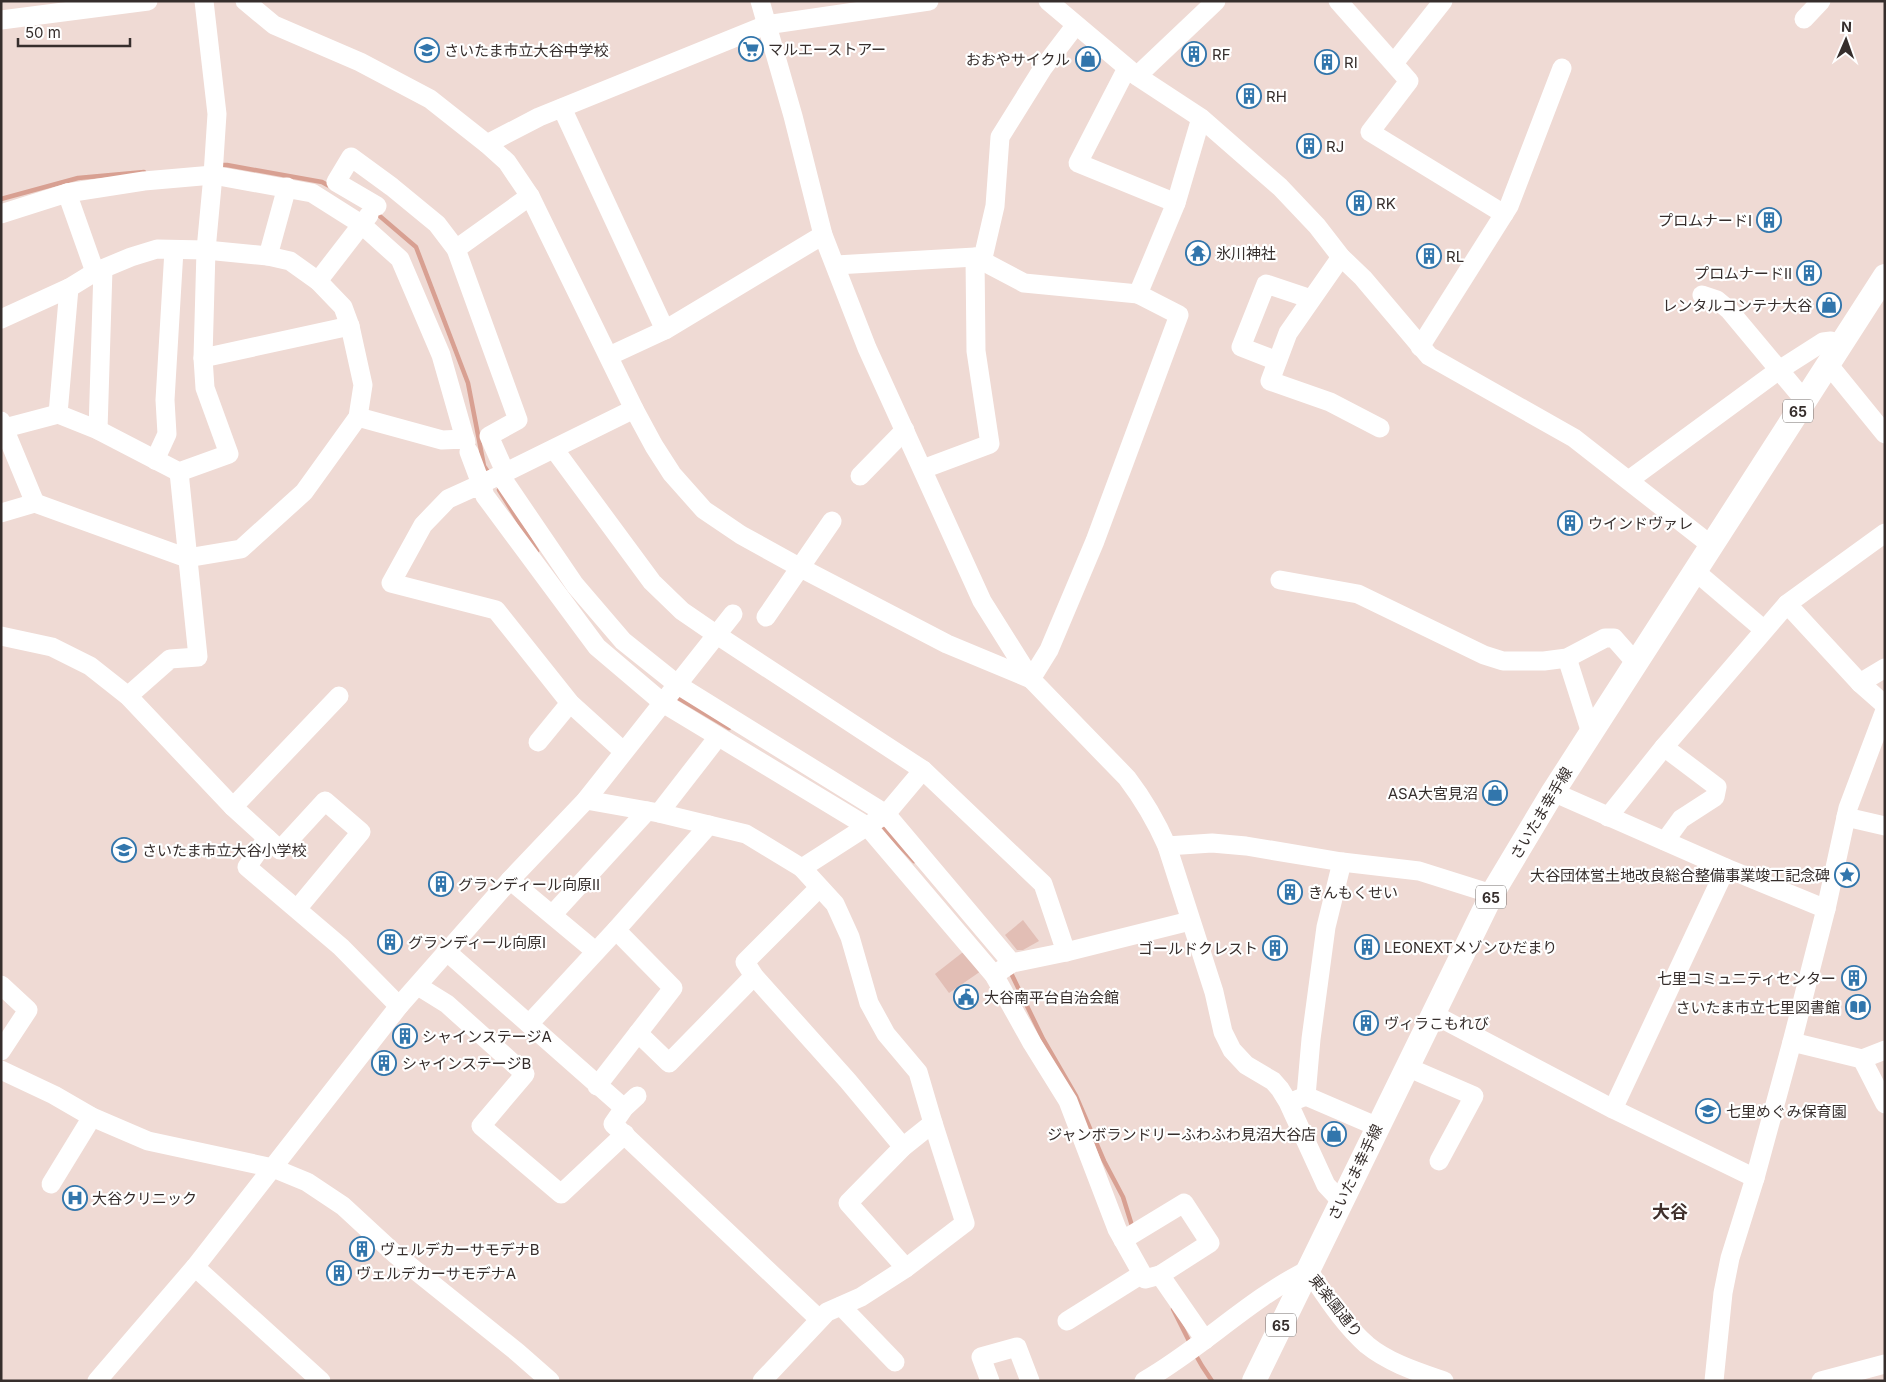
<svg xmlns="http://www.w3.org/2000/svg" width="1886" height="1382" viewBox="0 0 1886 1382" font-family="Inter,'Noto Sans JP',sans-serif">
  <rect width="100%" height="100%" fill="#efdad4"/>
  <g fill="#e2beb5">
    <path d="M 1023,920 L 1039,941 L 1023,950 L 1017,950 L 1005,935 Z"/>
    <path d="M 967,949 L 984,969 L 949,993 L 935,974 Z"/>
  </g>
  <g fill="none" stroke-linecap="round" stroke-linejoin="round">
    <g stroke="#d8a092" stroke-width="4.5">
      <path d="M 219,165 L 227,165 L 322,182 L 331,187"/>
      <path d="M 1,199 L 78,178 L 144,172"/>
      <path d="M 375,212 L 416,247 L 468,383 L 484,466 L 490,475"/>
      <path d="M 499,490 L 537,551"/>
      <path d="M 675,696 L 729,728"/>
      <path d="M 878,823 L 914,861"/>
      <path d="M 1010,971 L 1043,1039 L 1076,1096 L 1104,1161 L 1123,1197 L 1133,1229"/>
      <path d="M 1173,1309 L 1191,1345"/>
      <path d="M 1194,1352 L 1202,1366 L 1212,1381"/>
    </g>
    <g stroke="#fff" stroke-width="19">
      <path d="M 245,1 L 274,25 L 360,62 L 430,99 L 487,144 L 507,162 L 530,196 L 634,409 L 654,446 L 672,474 L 704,510 L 741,535 L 799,567 L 947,644 L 1031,679"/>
      <path d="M 760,1 L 793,116 L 823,235 L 867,348 L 982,601 L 1031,679 L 1127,778 C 1143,799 1156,821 1167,846 L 1214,992 L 1223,1032 L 1232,1050 L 1246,1065 L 1273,1081 L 1280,1089 L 1288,1102 L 1326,1185 L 1341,1201"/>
      <path d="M 1048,1 L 1137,76 L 1201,118 L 1280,187 L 1317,226 L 1341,257 L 1363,278 L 1429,356 L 1574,438 L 1712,546"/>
      <path d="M 1338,1 L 1409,81 L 1370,132 L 1504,214 L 1420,347"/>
      <path d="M 1804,19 L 1821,1"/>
      <path d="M 1,20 L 148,1"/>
      <path d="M 1394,63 L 1443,1"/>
      <path d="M 1127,68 L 1078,163 L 1176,203"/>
      <path d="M 1137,76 L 1216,1"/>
      <path d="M 562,108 L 665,330"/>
      <path d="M 487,144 L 539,117 L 766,25 L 929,1"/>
      <path d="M 67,193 L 95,272"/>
      <path d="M 377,206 L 336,182 L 351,157 L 392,187 L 437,224 L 456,249 L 518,420 L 489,436 L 505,472"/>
      <path d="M 1,214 L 67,193 L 144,181 L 213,175 L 312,193 L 361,224 L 400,259 L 441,355 L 465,439"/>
      <path d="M 1504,214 L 1509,206 L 1562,68"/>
      <path d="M 456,249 L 530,196"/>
      <path d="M 268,256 L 287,187"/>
      <path d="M 1341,257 L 1288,333 L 1270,381 L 1330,402 L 1380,428"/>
      <path d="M 982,262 L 995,206 L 1000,137 L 1043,68 L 1075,26"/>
      <path d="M 836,265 L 975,257 L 1024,283 L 1138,294"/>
      <path d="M 318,281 L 369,215"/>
      <path d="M 69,288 L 58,414 L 98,430 L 179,472 L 229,454 L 205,388 L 203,358 L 206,250 L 213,175 L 217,114 L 204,1"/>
      <path d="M 1702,295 L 1717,300 L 1729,310 L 1805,401"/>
      <path d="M 1,319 L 69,288 L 95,272 L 131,257 L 157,249 L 206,250 L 268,256 L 290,261 L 318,281 L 343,307 L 350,326 L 363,385 L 358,417 L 304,492 L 241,549 L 187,558 L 35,503 L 1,513"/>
      <path d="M 609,356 L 665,330 L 823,235"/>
      <path d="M 203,358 L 350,326"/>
      <path d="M 1277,361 L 1241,347 L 1266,284 L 1311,299"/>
      <path d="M 1828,364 L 1885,434"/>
      <path d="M 358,417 L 442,440 L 465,439 L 466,442"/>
      <path d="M 1,421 L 35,503"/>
      <path d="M 5,428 L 58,414"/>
      <path d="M 98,430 L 103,269"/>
      <path d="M 554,449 L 652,582 L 682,611 L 717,635 L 923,770 L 1043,884 L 1066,952 L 1012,963 L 994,975"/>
      <path d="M 469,452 L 481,484 L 500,475 L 575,585 L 623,641 L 678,685 L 886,814 L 1012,963"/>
      <path d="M 155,460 L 167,434 L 165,400 L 174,250"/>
      <path d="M 923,469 L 990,444 L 976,351 L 975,257"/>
      <path d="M 500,475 L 634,409"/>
      <path d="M 860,476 L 905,430"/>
      <path d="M 1629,480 L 1779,370 L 1823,342 L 1831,341 L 1840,345"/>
      <path d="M 1695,571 L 1763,629"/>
      <path d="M 1280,580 L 1358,594 L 1484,655 L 1503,661 L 1544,661 L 1567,658 L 1605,638 L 1614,638 L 1636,663"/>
      <path d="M 1787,604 L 1860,683 L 1885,705"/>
      <path d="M 766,617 L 832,521"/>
      <path d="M 1,636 L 52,647 L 90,666 L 128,696 L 233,807 L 267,838 L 247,867 L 341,947 L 399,1006"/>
      <path d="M 1567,658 L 1591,733"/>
      <path d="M 1031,679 L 1049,650 L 1095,541 L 1179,315 L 1138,294 L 1176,203 L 1201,118"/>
      <path d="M 1860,683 L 1885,668"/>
      <path d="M 128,696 L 170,659 L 198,657 L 179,472"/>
      <path d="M 538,742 L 570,703"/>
      <path d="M 1664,747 L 1717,787 L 1715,797 L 1681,819 L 1665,841"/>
      <path d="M 623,751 L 570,703 L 496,610 L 391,583 L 423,525 L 448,499 L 481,484 L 485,496 L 597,647 L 663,703 L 868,827 L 994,975 L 1032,1043 L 1068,1101 L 1117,1229 L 1145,1279 L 1160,1275 L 1205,1340"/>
      <path d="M 1553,792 L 1726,868 L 1826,909"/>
      <path d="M 586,800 L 659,813 L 746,834 L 802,868"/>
      <path d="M 233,807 L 339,696"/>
      <path d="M 659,813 L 718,737"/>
      <path d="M 1608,817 L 1664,747 L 1787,604 L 1885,533"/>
      <path d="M 1846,817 L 1885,826"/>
      <path d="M 267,838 L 280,850 L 325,801 L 361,832 L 297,909"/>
      <path d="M 1167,846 L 1212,843 L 1246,846 L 1342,862 L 1419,871 L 1492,894"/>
      <path d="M 510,880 L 595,951"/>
      <path d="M 819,888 L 745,962 L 754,976 L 848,1081 L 903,1147"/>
      <path d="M 553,914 L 647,811"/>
      <path d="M 446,951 L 624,1108"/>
      <path d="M 1066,952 L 1190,921"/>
      <path d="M 1,985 L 28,1010 L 1,1051"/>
      <path d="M 418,986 L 447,1004 L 525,1074 L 481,1126 L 561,1194 L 625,1134"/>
      <path d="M 1433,1014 L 1613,1109 L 1755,1178"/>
      <path d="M 529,1024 L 616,930 L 709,825"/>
      <path d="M 638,1033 L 669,1063 L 754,976"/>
      <path d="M 1792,1042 L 1862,1059 L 1885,1050"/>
      <path d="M 1862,1059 L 1885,1104"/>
      <path d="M 1407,1067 L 1474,1096 L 1439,1161"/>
      <path d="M 1,1070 L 54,1095 L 92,1117 L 148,1141 L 273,1168 L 307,1182 L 343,1206 L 395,1254 L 517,1352 L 550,1381"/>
      <path d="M 597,1086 L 673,988 L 616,930"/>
      <path d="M 637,1096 L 624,1108 L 613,1124 L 819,1319"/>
      <path d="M 1306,1096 L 1311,1039 L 1326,927 L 1342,862"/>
      <path d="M 1296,1100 L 1306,1096 L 1378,1127"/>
      <path d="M 1613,1109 L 1726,868"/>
      <path d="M 51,1184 L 92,1117"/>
      <path d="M 1123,1240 L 1184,1203 L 1210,1243 L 1160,1275"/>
      <path d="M 195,1267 L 321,1381"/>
      <path d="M 906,1268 L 965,1223 L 933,1123"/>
      <path d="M 841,1306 L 895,1362"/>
      <path d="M 1067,1321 L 1142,1274"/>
      <path d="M 97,1381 L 195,1267 L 399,1006 L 510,880 L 586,800 L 733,614"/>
      <path d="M 762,1381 L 827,1312 L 861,1297 L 906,1268 L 848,1203 L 903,1147 L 933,1123 L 918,1072 L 886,1034 L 869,1003 L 850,937 L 835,904 L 802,868 L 886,814 L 923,770"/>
      <path d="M 990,1381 L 981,1357 L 1017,1347 L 1030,1381"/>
      <path d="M 1144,1381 C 1202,1348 1249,1299 1308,1270 C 1326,1296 1343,1324 1367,1345 C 1389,1363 1418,1372 1444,1381"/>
      <path d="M 1714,1381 L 1723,1293 L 1730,1258 L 1755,1178 L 1792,1042 L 1826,909 L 1848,808 L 1885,710"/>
      <path d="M 1821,1381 L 1885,1364"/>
    </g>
    <path stroke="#fff" stroke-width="24" d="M 1254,1381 L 1492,894 L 1553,792 L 1885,276"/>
  </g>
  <defs>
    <symbol id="supermarket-ring" viewBox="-11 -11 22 22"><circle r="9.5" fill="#fff" stroke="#3276ac" stroke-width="1.5"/><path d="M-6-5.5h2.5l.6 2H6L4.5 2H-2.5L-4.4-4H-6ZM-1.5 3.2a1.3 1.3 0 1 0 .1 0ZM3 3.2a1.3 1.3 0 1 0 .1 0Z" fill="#3276ac"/></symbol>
    <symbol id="school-ring" viewBox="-11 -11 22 22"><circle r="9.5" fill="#fff" stroke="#3276ac" stroke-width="1.5"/><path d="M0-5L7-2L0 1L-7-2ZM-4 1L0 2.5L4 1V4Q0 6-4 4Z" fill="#3276ac"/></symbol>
    <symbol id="building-ring" viewBox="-11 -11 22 22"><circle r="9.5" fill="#fff" stroke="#3276ac" stroke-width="1.5"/><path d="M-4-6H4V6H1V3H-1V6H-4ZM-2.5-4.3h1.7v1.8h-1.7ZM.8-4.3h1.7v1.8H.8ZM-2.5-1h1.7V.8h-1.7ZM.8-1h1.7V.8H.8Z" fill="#3276ac"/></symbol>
    <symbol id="shop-ring" viewBox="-11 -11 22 22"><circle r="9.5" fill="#fff" stroke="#3276ac" stroke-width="1.5"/><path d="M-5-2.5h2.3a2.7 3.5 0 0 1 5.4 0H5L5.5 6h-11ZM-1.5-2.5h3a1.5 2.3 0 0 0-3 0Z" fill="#3276ac"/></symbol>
    <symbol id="temple-ring" viewBox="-11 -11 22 22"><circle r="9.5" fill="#fff" stroke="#3276ac" stroke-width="1.5"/><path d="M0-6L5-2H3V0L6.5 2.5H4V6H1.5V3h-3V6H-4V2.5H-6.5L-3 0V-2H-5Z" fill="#3276ac"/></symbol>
    <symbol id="sight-ring" viewBox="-11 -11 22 22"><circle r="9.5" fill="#fff" stroke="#3276ac" stroke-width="1.5"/><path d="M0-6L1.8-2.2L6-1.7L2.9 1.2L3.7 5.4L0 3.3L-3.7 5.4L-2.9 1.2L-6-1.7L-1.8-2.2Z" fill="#3276ac"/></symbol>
    <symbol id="civic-ring" viewBox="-11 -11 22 22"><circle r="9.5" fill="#fff" stroke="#3276ac" stroke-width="1.5"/><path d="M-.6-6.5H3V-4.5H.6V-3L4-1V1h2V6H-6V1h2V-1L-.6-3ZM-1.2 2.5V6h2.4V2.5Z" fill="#3276ac"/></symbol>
    <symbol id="library-ring" viewBox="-11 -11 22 22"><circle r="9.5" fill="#fff" stroke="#3276ac" stroke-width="1.5"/><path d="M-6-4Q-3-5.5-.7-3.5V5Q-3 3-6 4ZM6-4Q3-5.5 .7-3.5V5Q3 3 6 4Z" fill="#3276ac"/></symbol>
    <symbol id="hospital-ring" viewBox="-11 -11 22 22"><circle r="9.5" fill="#fff" stroke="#3276ac" stroke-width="1.5"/><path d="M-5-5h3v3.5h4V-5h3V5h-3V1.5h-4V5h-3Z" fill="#3276ac"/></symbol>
  </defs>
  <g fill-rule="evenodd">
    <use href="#supermarket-ring" x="737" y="35" width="28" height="28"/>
    <use href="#school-ring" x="413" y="36" width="28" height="28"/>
    <use href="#building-ring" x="1180" y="40" width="28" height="28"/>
    <use href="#shop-ring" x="1074" y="45" width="28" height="28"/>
    <use href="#building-ring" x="1313" y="48" width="28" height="28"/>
    <use href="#building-ring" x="1235" y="82" width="28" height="28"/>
    <use href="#building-ring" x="1295" y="132" width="28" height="28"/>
    <use href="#building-ring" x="1345" y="189" width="28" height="28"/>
    <use href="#building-ring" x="1755" y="206" width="28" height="28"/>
    <use href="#temple-ring" x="1184" y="239" width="28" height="28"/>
    <use href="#building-ring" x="1415" y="242" width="28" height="28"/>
    <use href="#building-ring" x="1795" y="259" width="28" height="28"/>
    <use href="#shop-ring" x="1815" y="291" width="28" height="28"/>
    <use href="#building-ring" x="1556" y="509" width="28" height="28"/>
    <use href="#shop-ring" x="1481" y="779" width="28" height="28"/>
    <use href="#school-ring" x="110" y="836" width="28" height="28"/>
    <use href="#sight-ring" x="1833" y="861" width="28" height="28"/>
    <use href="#building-ring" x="427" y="870" width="28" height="28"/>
    <use href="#building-ring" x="1276" y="878" width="28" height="28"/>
    <use href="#building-ring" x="376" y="928" width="28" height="28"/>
    <use href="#building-ring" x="1353" y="933" width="28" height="28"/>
    <use href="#building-ring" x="1261" y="934" width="28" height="28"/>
    <use href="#building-ring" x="1840" y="964" width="28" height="28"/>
    <use href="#civic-ring" x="952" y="983" width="28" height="28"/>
    <use href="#library-ring" x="1844" y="993" width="28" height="28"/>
    <use href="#building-ring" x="1352" y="1009" width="28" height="28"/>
    <use href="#building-ring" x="391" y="1022" width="28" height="28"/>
    <use href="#building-ring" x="370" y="1049" width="28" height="28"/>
    <use href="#school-ring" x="1694" y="1097" width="28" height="28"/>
    <use href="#shop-ring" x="1320" y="1120" width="28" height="28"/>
    <use href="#hospital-ring" x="61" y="1184" width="28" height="28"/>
    <use href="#building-ring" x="348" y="1235" width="28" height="28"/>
    <use href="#building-ring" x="325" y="1259" width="28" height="28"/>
  </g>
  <g text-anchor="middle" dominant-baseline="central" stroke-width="4.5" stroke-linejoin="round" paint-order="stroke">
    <g fill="#fff" stroke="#726d6b" stroke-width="1">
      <rect x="1783" y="399.5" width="30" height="23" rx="4"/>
      <rect x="1476" y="885.5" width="30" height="23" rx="4"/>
      <rect x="1266" y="1313.5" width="30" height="23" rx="4"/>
    </g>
    <g font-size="14" font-weight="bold" fill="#362e2c">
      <text x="1798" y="411">65</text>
      <text x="1491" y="897">65</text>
      <text x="1281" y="1325">65</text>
    </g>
    <g font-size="15" fill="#362e2c" stroke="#fff" text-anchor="start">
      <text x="768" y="49">マルエーストアー</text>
      <text x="444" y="50">さいたま市立大谷中学校</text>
      <text x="1212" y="54">RF</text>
      <text x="1070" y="59" text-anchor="end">おおやサイクル</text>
      <text x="1344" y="62">RI</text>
      <text x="1266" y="96">RH</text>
      <text x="1326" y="146">RJ</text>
      <text x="1376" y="203">RK</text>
      <text x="1752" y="220" text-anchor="end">プロムナードⅠ</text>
      <text x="1216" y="253">氷川神社</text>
      <text x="1446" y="256">RL</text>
      <text x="1792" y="273" text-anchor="end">プロムナードⅡ</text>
      <text x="1812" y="305" text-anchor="end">レンタルコンテナ大谷</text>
      <text x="1588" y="523">ウインドヴァレ</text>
      <text x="1478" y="793" text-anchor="end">ASA大宮見沼</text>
      <text x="142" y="850">さいたま市立大谷小学校</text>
      <text x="1830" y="875" text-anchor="end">大谷団体営土地改良総合整備事業竣工記念碑</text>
      <text x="458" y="884">グランディール向原Ⅱ</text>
      <text x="1308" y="892">きんもくせい</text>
      <text x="408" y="942">グランディール向原Ⅰ</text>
      <text x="1384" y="947">LEONEXTメゾンひだまり</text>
      <text x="1258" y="948" text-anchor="end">ゴールドクレスト</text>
      <text x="1836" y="978" text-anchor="end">七里コミュニティセンター</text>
      <text x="984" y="997">大谷南平台自治会館</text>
      <text x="1840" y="1007" text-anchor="end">さいたま市立七里図書館</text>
      <text x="1384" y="1023">ヴィラこもれび</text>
      <text x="422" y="1036">シャインステージA</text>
      <text x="402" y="1063">シャインステージB</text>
      <text x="1726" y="1111">七里めぐみ保育園</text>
      <text x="1316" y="1134" text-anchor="end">ジャンボランドリーふわふわ見沼大谷店</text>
      <text x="92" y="1198">大谷クリニック</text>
      <text x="380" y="1249">ヴェルデカーサモデナB</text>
      <text x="356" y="1273">ヴェルデカーサモデナA</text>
    </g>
    <g font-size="15" fill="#362e2c" stroke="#fff">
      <text transform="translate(1541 813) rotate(-59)">さいたま幸手線</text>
      <text transform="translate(1355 1172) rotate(-64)">さいたま幸手線</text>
      <text transform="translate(1336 1306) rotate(52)">東楽園通り</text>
    </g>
    <g font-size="18" font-weight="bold" fill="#40302c" stroke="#fff">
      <text x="1670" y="1211">大谷</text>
    </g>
  </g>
  <rect width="1886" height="1382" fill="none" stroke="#362e2c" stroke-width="5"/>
  <g transform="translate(1846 40) rotate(2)" stroke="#ffffff" stroke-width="4" paint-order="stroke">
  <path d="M0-4L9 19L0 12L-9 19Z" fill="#362e2c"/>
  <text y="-8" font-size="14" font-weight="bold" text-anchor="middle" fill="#362e2c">N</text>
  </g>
  <path d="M18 38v8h112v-8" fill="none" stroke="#362e2c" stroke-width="2.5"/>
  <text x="25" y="38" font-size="15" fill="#362e2c" stroke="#ffffff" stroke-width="4" paint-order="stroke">50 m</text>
</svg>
